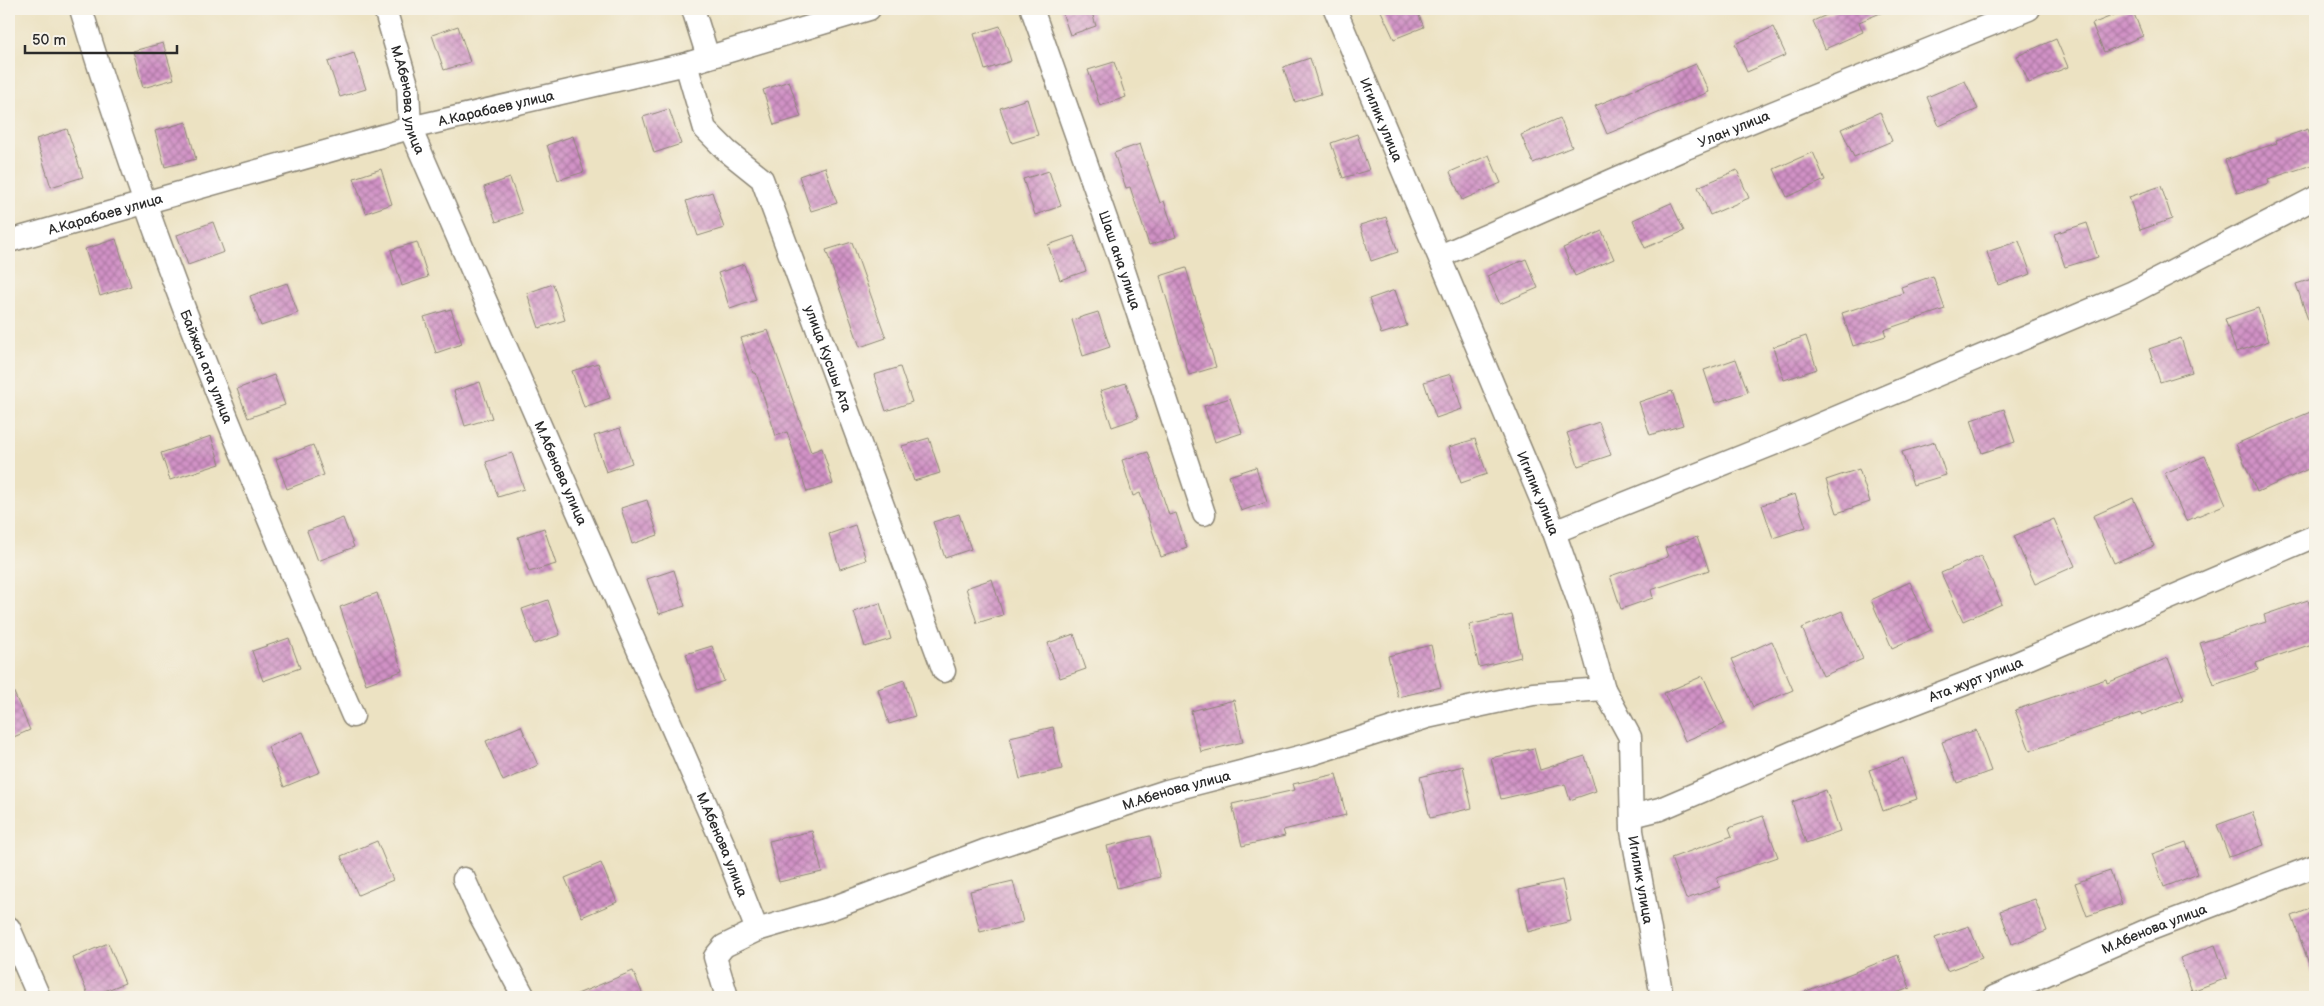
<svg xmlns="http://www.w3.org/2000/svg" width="2324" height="1006" viewBox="0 0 2324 1006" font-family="'Balsamiq Sans',sans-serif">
  <defs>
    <pattern id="building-cross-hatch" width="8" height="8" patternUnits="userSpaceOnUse" patternTransform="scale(1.25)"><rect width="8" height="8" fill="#d192c6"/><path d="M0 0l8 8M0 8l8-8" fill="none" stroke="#aa77a1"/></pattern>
  </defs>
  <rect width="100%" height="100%" fill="#f7f3e8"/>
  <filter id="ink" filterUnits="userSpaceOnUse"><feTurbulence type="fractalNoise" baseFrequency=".02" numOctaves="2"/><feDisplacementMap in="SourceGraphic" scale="10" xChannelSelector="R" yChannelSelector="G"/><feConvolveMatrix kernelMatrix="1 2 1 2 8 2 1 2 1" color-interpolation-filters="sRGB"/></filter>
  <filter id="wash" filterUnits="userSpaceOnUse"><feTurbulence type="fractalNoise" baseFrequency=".0096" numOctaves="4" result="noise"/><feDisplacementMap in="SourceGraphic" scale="20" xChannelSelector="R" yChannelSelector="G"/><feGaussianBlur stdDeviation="1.12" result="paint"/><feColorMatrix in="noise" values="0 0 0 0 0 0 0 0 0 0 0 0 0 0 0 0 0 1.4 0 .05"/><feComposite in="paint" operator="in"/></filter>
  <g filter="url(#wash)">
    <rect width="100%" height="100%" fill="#ece2c2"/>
    <g id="blocks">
      <g fill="url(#building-cross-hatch)">
        <path d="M 1061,9 L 1091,9 L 1096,26 L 1070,35 Z"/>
        <path d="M 1380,9 L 1416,9 L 1424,27 L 1394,39 Z"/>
        <path d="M 1840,9 L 1890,9 L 1859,22 L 1863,32 L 1825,49 L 1813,21 Z"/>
        <path d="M 2129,9 L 2132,9 L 2143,36 L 2104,52 L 2092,24 Z"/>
        <path d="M 458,26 L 470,62 L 444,70 L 432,35 Z"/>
        <path d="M 1000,26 L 1011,61 L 985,70 L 974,34 Z"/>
        <path d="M 1773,27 L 1786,55 L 1747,72 L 1735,44 Z"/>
        <path d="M 2056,39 L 2068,67 L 2029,83 L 2017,56 Z"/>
        <path d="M 163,43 L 174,79 L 143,88 L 133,51 Z"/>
        <path d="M 354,53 L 366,89 L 340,97 L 328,62 Z"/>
        <path d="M 1310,58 L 1321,94 L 1295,102 L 1283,67 Z"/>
        <path d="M 1114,62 L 1126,97 L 1100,106 L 1088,70 Z"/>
        <path d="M 1696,64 L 1709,92 L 1607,134 L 1595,106 Z"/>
        <path d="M 789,81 L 801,117 L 774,125 L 763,90 Z"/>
        <path d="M 1965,81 L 1978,109 L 1939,126 L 1927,97 Z"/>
        <path d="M 1027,99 L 1038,135 L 1012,143 L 1000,108 Z"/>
        <path d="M 669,109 L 681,144 L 654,153 L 643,117 Z"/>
        <path d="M 1880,112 L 1892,141 L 1854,157 L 1841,129 Z"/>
        <path d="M 1560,118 L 1572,147 L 1533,163 L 1521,135 Z"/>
        <path d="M 186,122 L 196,159 L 165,167 L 155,131 Z"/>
        <path d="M 67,129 L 83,177 L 51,187 L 36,139 Z"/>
        <path d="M 2308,129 L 2315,149 L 2315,164 L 2268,179 L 2269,183 L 2237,193 L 2225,160 L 2277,143 L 2276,140 Z"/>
        <path d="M 1357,134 L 1369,170 L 1343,178 L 1331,143 Z"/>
        <path d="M 573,136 L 584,172 L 558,180 L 547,145 Z"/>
        <path d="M 1140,144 L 1160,203 L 1164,201 L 1176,237 L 1149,245 L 1130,187 L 1126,188 L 1114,153 Z"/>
        <path d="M 1813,152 L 1825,180 L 1787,197 L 1774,169 Z"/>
        <path d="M 1489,155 L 1501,183 L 1462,200 L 1450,172 Z"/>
        <path d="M 825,167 L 837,203 L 811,211 L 799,176 Z"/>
        <path d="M 381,169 L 392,204 L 366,213 L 354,178 Z"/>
        <path d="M 1737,170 L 1749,198 L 1710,215 L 1698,187 Z"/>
        <path d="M 1049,171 L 1061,206 L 1035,215 L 1023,179 Z"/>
        <path d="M 510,178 L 522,213 L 496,222 L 484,187 Z"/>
        <path d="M 2161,186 L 2172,219 L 2140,230 L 2129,197 Z"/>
        <path d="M 712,192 L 724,228 L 698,236 L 686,201 Z"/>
        <path d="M 1671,203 L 1684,231 L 1645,248 L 1633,220 Z"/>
        <path d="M 1386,217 L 1398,252 L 1371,261 L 1360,225 Z"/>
        <path d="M 213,222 L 224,252 L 188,265 L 177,235 Z"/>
        <path d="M 2087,223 L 2098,257 L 2065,267 L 2054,234 Z"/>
        <path d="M 1602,231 L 1614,259 L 1575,276 L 1563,248 Z"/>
        <path d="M 1074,236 L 1086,271 L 1060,280 L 1048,245 Z"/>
        <path d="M 116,239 L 131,286 L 100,296 L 85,249 Z"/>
        <path d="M 2019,241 L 2031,274 L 1998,285 L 1987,252 Z"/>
        <path d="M 417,242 L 428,277 L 402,286 L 391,250 Z"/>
        <path d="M 852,242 L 886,338 L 860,347 L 826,250 Z"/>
        <path d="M 1526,259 L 1538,288 L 1500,304 L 1487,276 Z"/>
        <path d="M 744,264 L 756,300 L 730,309 L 718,273 Z"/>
        <path d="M 1186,268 L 1216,367 L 1189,375 L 1160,276 Z"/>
        <path d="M 1933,276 L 1945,309 L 1884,330 L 1886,336 L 1853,346 L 1842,313 L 1903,293 L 1901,287 Z"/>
        <path d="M 2315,278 L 2315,331 L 2312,332 L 2296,284 Z"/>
        <path d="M 287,283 L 298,313 L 261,326 L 250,296 Z"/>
        <path d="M 553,284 L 565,320 L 539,328 L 527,293 Z"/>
        <path d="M 1395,290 L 1407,326 L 1381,334 L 1369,299 Z"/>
        <path d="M 2258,308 L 2269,341 L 2236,352 L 2225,319 Z"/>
        <path d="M 451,309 L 462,344 L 436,353 L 424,317 Z"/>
        <path d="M 1098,312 L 1110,347 L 1083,356 L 1072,320 Z"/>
        <path d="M 768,330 L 811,452 L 822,448 L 833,484 L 807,492 L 787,432 L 776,436 L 756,373 L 753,373 L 741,338 Z"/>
        <path d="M 1806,336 L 1817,369 L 1784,380 L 1773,347 Z"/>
        <path d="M 2181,338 L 2192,372 L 2160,382 L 2149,349 Z"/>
        <path d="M 1736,359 L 1748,392 L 1715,403 L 1704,370 Z"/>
        <path d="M 598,363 L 610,398 L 584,407 L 572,371 Z"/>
        <path d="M 900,367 L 912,402 L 886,411 L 874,375 Z"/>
        <path d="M 1451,374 L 1462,409 L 1436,418 L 1424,382 Z"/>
        <path d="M 274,375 L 285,405 L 248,418 L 237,389 Z"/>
        <path d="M 480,382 L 492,418 L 465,426 L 454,391 Z"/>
        <path d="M 1126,383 L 1138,418 L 1112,427 L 1100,391 Z"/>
        <path d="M 1672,391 L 1683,425 L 1650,435 L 1639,402 Z"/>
        <path d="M 1230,398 L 1242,433 L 1215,442 L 1204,406 Z"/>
        <path d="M 2004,409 L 2015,442 L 1982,453 L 1971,420 Z"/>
        <path d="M 2315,410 L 2315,466 L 2257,492 L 2236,444 Z"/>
        <path d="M 1599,422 L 1611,455 L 1578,466 L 1567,433 Z"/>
        <path d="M 620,428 L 632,463 L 606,472 L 594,436 Z"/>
        <path d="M 211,436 L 220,464 L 170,480 L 161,453 Z"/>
        <path d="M 929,438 L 940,473 L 914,481 L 902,446 Z"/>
        <path d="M 1475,439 L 1487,474 L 1461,483 L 1449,447 Z"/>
        <path d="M 1935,442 L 1946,475 L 1913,485 L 1902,452 Z"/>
        <path d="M 313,445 L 324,475 L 287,489 L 276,459 Z"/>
        <path d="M 1148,452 L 1169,515 L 1176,513 L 1187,548 L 1161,557 L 1140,493 L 1133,496 L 1122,460 Z"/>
        <path d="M 512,453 L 524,489 L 498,497 L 486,462 Z"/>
        <path d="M 2205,456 L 2226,504 L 2186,521 L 2165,473 Z"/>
        <path d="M 1256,467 L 1267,502 L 1241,511 L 1229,476 Z"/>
        <path d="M 1859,469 L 1870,502 L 1837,513 L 1826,480 Z"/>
        <path d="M 1795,494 L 1806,527 L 1773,538 L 1762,505 Z"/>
        <path d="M 2133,498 L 2154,546 L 2114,563 L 2093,516 Z"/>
        <path d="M 647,500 L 658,535 L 632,544 L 621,508 Z"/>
        <path d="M 959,514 L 971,549 L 945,558 L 933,522 Z"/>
        <path d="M 343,518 L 354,547 L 318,561 L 307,531 Z"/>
        <path d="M 2054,519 L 2075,566 L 2035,584 L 2014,536 Z"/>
        <path d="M 855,525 L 866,560 L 840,569 L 829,534 Z"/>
        <path d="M 544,528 L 556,564 L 529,572 L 518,537 Z"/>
        <path d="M 1697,537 L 1709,570 L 1651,590 L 1653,598 L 1621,609 L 1610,576 L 1668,557 L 1665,548 Z"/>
        <path d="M 1981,556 L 2002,604 L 1963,621 L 1941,573 Z"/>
        <path d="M 674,570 L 685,606 L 659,614 L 647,579 Z"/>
        <path d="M 992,579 L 1003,615 L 977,623 L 966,588 Z"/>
        <path d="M 1910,582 L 1931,630 L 1892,648 L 1871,600 Z"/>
        <path d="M 377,593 L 402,671 L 366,684 L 340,607 Z"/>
        <path d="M 548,600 L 560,635 L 534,644 L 522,609 Z"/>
        <path d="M 2308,600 L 2315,624 L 2315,643 L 2256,663 L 2258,670 L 2214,685 L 2200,643 L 2266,622 L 2264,615 Z"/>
        <path d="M 880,603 L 891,639 L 865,647 L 854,612 Z"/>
        <path d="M 1842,611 L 1863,659 L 1823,676 L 1802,628 Z"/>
        <path d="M 1512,615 L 1521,657 L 1479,667 L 1469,625 Z"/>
        <path d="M 1074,634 L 1086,669 L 1060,678 L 1048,643 Z"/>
        <path d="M 289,638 L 300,668 L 263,681 L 252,651 Z"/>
        <path d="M 1772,641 L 1793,690 L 1753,707 L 1732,659 Z"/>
        <path d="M 1431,645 L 1441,687 L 1398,697 L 1388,656 Z"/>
        <path d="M 712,646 L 724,681 L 698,690 L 686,654 Z"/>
        <path d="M 2168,658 L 2184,699 L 2142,715 L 2141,713 L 2030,751 L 2015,710 L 2106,679 L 2107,683 Z"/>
        <path d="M 1703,676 L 1725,724 L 1685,741 L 1664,693 Z"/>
        <path d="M 904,680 L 915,716 L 889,724 L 878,689 Z"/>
        <path d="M 9,681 L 30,730 L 9,739 Z"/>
        <path d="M 1234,700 L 1243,742 L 1201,752 L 1191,711 Z"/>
        <path d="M 521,726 L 538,765 L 503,781 L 486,741 Z"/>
        <path d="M 1053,727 L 1062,769 L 1020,779 L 1010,737 Z"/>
        <path d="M 1976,730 L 1991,771 L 1957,783 L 1942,742 Z"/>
        <path d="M 303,732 L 320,772 L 284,787 L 268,747 Z"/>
        <path d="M 1534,748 L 1540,770 L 1585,756 L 1596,791 L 1570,800 L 1565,784 L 1501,799 L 1491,758 Z"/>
        <path d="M 1903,758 L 1917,799 L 1883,811 L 1869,770 Z"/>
        <path d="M 1463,766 L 1472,808 L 1430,818 L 1420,777 Z"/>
        <path d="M 1336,774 L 1346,815 L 1283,830 L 1285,836 L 1242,846 L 1232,804 L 1295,790 L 1293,784 Z"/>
        <path d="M 1826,790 L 1840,831 L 1806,843 L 1792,802 Z"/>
        <path d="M 2252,812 L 2264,845 L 2229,857 L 2217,825 Z"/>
        <path d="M 1763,816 L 1778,857 L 1717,878 L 1720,887 L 1686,899 L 1671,858 L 1732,836 L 1729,828 Z"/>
        <path d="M 812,831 L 822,872 L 779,882 L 769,841 Z"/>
        <path d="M 1150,836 L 1160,877 L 1117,888 L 1107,846 Z"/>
        <path d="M 377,841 L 393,880 L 358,895 L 341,856 Z"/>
        <path d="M 2186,842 L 2198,874 L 2164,887 L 2152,854 Z"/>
        <path d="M 601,863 L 617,902 L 582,917 L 565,878 Z"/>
        <path d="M 2110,871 L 2122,904 L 2087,916 L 2075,883 Z"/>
        <path d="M 1562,880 L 1571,921 L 1528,932 L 1519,890 Z"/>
        <path d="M 1013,881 L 1023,922 L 980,932 L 970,891 Z"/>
        <path d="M 2035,899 L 2047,931 L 2012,944 L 2000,911 Z"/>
        <path d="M 2315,907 L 2315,974 L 2313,975 L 2292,916 Z"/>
        <path d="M 1969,926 L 1982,958 L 1947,971 L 1935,938 Z"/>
        <path d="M 108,943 L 125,983 L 89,997 L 73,958 Z"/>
        <path d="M 2215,945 L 2227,978 L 2192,991 L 2180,958 Z"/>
        <path d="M 1898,955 L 1910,988 L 1885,997 L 1797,997 L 1796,995 Z"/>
        <path d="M 633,971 L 644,997 L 570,997 Z"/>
      </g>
    </g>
  </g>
  <g filter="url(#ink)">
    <use href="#blocks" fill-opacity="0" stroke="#8c8676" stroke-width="1"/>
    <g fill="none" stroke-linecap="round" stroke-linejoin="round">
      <defs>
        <g id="minor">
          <path id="s1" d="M 81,9 C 154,251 252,484 353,716"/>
          <path id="s2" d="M 385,9 L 408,88 L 410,128 L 724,846 L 757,930"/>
          <path d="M 693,9 L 708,57"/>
          <path id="s3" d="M 1032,9 L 1120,259 L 1204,514"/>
          <path id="s4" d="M 1335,9 L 1549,518 L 1583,614 L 1604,689 L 1630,737 L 1632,831 L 1662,997"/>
          <path id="s5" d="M 686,64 L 705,129 L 727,151 L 762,179 L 944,671"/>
          <path id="s6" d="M 9,241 L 410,128 L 686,64 L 869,9"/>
          <path id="s7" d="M 1440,256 L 1686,148 L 2029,9"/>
          <path d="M 1554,532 L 1783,440 L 2131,293 L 2315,198"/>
          <path id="s8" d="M 1632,816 L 1660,809 L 1838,733 L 2008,667 L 2315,536"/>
          <path d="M 464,879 L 480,915 L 524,997"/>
          <path d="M 9,928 L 39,997"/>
          <path id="s9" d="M 727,997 L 715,957 L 724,946 L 757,930 L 832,908 L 984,851 L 1167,791 L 1311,754 L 1427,717 L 1533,694 L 1604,689"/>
          <path id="s10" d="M 1994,997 L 2143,932 L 2315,866"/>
        </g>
      </defs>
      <use href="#minor" stroke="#8c8676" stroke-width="25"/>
      <use href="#minor" stroke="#fff" stroke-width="22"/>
    </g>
  </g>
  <g text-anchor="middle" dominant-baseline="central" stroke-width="4.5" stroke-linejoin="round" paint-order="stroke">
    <g font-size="14" fill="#2b2b2b" stroke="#f7f3e8">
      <text stroke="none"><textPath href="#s2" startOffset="94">М.Абенова улица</textPath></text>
      <text stroke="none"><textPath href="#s6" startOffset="505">А.Карабаев улица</textPath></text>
      <text stroke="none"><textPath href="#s4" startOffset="120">Игилик улица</textPath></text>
      <text stroke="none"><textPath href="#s7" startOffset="320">Улан улица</textPath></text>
      <text stroke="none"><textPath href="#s6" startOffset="100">А.Карабаев улица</textPath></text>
      <text stroke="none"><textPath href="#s3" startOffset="266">Шаш ана улица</textPath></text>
      <text stroke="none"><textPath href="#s5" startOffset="335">улица Кусшы Ата</textPath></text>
      <text stroke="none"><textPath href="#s1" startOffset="379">Байжан ата улица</textPath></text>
      <text stroke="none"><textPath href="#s2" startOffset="499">М.Абенова улица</textPath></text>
      <text stroke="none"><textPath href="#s4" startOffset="525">Игилик улица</textPath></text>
      <text stroke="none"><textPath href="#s8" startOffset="370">Ата журт улица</textPath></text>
      <text stroke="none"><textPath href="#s9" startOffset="535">М.Абенова улица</textPath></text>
      <text stroke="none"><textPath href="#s2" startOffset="904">М.Абенова улица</textPath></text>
      <text stroke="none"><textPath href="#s4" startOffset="930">Игилик улица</textPath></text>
      <text stroke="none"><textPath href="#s10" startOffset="174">М.Абенова улица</textPath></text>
    </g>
  </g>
  <rect width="2324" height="1006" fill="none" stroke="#f7f3e8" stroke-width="30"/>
  <path d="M25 45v8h152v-8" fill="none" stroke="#2b2b2b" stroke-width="2.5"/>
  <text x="32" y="45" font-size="15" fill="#2b2b2b" stroke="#f7f3e8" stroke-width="4" paint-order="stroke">50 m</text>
</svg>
